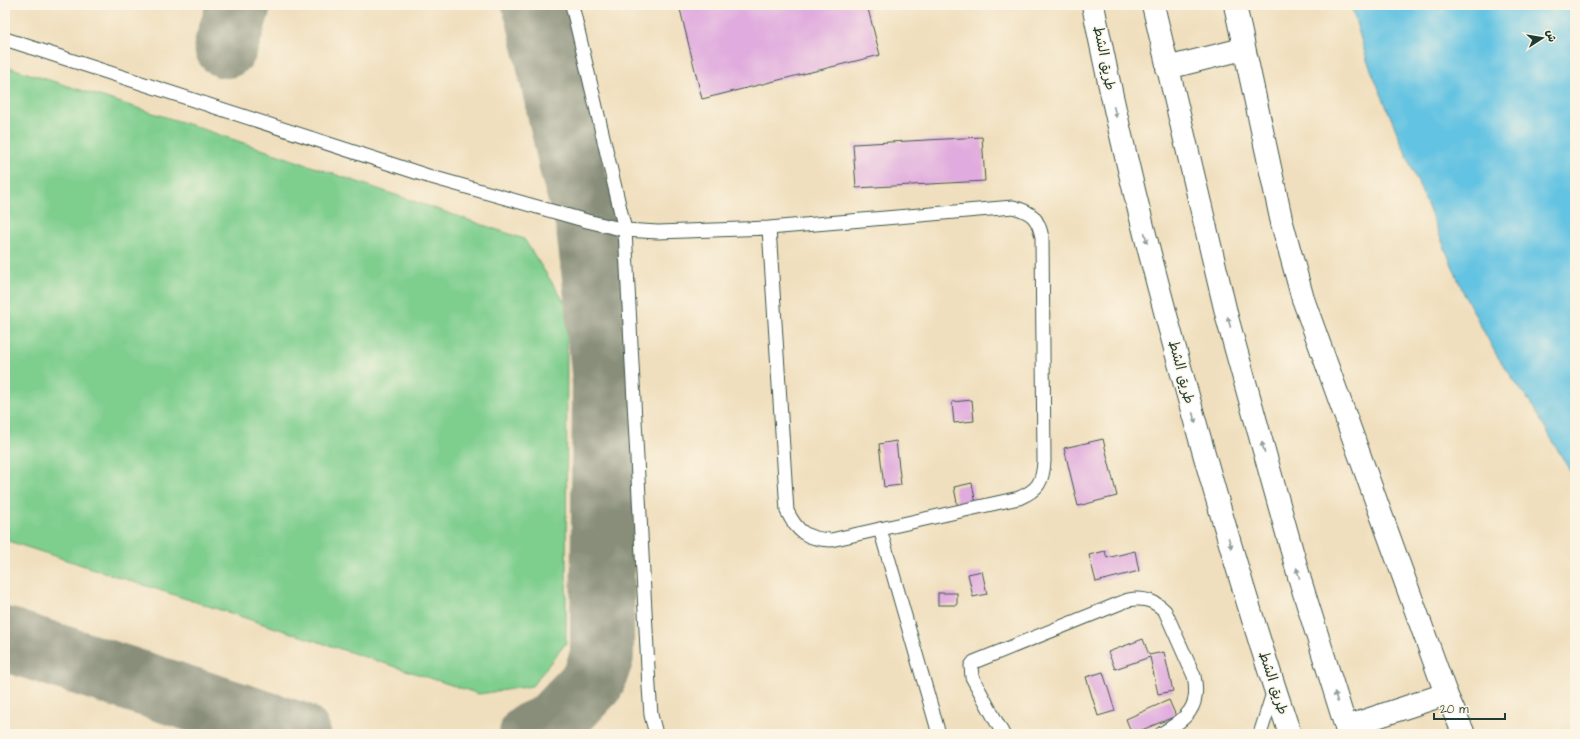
<svg xmlns="http://www.w3.org/2000/svg" width="1580" height="739" viewBox="0 0 1580 739" font-family="'Architects Daughter','Playpen Sans Arabic',sans-serif">
  <rect width="100%" height="100%" fill="#fcf5e5"/>
  <filter id="ink" filterUnits="userSpaceOnUse"><feTurbulence type="fractalNoise" baseFrequency=".025" numOctaves="2"/><feDisplacementMap in="SourceGraphic" scale="8" xChannelSelector="R" yChannelSelector="G"/><feConvolveMatrix kernelMatrix="1 2 1 2 8 2 1 2 1" color-interpolation-filters="sRGB"/></filter>
  <filter id="wash" filterUnits="userSpaceOnUse"><feTurbulence type="fractalNoise" baseFrequency=".012" numOctaves="4" result="noise"/><feDisplacementMap in="SourceGraphic" scale="16" xChannelSelector="R" yChannelSelector="G"/><feGaussianBlur stdDeviation="0.9" result="paint"/><feColorMatrix in="noise" values="0 0 0 0 0 0 0 0 0 0 0 0 0 0 0 0 0 1.4 0 .05"/><feComposite in="paint" operator="in"/></filter>
  <g filter="url(#wash)">
    <rect width="100%" height="100%" fill="#f0dfbe"/>
    <path fill="#7ece8e" stroke="#4e8661" d="M 5,66 L 194,126 L 524,239 L 567,306 L 566,643 L 532,686 L 479,694 L 5,540 Z"/>
    <path fill="#64c3e2" stroke="#42808b" d="M 1351,5 L 1575,5 L 1575,480 L 1535,410 L 1497,356 L 1464,294 L 1367,60 Z"/>
    <g fill="none" stroke-linecap="round" stroke-linejoin="round">
      <g stroke="#888e79" stroke-width="64">
        <path d="M 226,46 L 239,5"/>
        <path d="M 5,639 L 299,734"/>
        <path d="M 531,734 L 551,725 L 593,681 L 602,656 L 604,383 L 595,286 L 587,221 L 572,170 L 538,17 L 534,5"/>
      </g>
    </g>
    <g id="blocks">
      <g fill="#e0abde">
        <path d="M 679,5 L 867,5 L 880,55 L 702,99 Z"/>
        <path d="M 982,137 L 985,181 L 856,188 L 853,144 Z"/>
        <path d="M 972,400 L 974,421 L 954,423 L 952,402 Z"/>
        <path d="M 1103,439 L 1117,496 L 1078,506 L 1064,448 Z"/>
        <path d="M 896,441 L 901,485 L 884,487 L 879,444 Z"/>
        <path d="M 972,483 L 977,510 L 959,514 L 954,487 Z"/>
        <path d="M 1105,551 L 1107,558 L 1135,551 L 1139,571 L 1096,582 L 1089,555 Z"/>
        <path d="M 982,571 L 987,594 L 973,597 L 968,574 Z"/>
        <rect x="938" y="593" width="19" height="12"/>
        <path d="M 1143,639 L 1149,655 L 1164,652 L 1173,691 L 1158,694 L 1150,657 L 1115,669 L 1108,652 Z"/>
        <path d="M 1103,672 L 1115,711 L 1098,716 L 1086,677 Z"/>
        <path d="M 1169,700 L 1176,716 L 1132,734 L 1126,719 Z"/>
      </g>
    </g>
  </g>
  <g filter="url(#ink)">
    <use href="#blocks" fill-opacity="0" stroke="#3e5549" stroke-width="1"/>
    <g fill="none" stroke-linecap="round" stroke-linejoin="round">
      <defs>
        <g id="service">
          <path d="M 572,5 L 625,230 L 649,687 L 651,715 L 656,734"/>
          <path d="M 5,39 L 428,176 L 587,221 L 625,230 L 658,232 L 769,228 L 1013,207 C 1032,212 1038,218 1042,237 L 1044,461 C 1043,482 1038,490 1019,498 L 831,540 C 807,539 797,532 787,511 L 769,228"/>
          <path d="M 880,529 L 939,734"/>
          <path d="M 1003,734 L 972,677 L 971,666 L 974,662 L 1128,600 C 1143,597 1154,600 1165,611 L 1194,676 C 1201,709 1186,718 1161,734"/>
          <path d="M 1260,734 L 1274,690"/>
        </g>
        <g id="minor">
          <path d="M 1235,5 L 1282,223 L 1303,299 L 1446,694 L 1464,734"/>
          <path d="M 1167,68 L 1243,49"/>
          <path d="M 1346,727 L 1446,694"/>
        </g>
        <g id="trunk">
          <path d="M 1093,5 C 1118,133 1150,259 1185,385 C 1217,502 1251,619 1290,734"/>
          <path d="M 1153,5 L 1228,321 L 1300,580 L 1348,734"/>
        </g>
      </defs>
      <use href="#service" stroke="#3e5549" stroke-width="15"/>
      <use href="#minor" stroke="#3e5549" stroke-width="24"/>
      <use href="#trunk" stroke="#3e5549" stroke-width="24"/>
      <use href="#service" stroke="#fff" stroke-width="13"/>
      <use href="#minor" stroke="#fff" stroke-width="22"/>
      <use href="#trunk" stroke="#fff" stroke-width="22"/>
    </g>
    <defs><path id="oneway-solid" d="M-6-.8H1V-3.2L6.5 0L1 3.2V.8H-6Z"/></defs>
    <g fill="#8f9e9a">
      <use href="#oneway-solid" transform="translate(1115 112) rotate(76)"/>
      <use href="#oneway-solid" transform="translate(1146 238) rotate(76)"/>
      <use href="#oneway-solid" transform="translate(1229 322) rotate(-105)"/>
      <use href="#oneway-solid" transform="translate(1194 418) rotate(75)"/>
      <use href="#oneway-solid" transform="translate(1263 447) rotate(-106)"/>
      <use href="#oneway-solid" transform="translate(1230 543) rotate(73)"/>
      <use href="#oneway-solid" transform="translate(1298 573) rotate(-106)"/>
      <use href="#oneway-solid" transform="translate(1336 697) rotate(-107)"/>
    </g>
  </g>
  <g text-anchor="middle" dominant-baseline="central" stroke-width="3" stroke-linejoin="round" paint-order="stroke">
    <g font-size="14" fill="#1f3d34" stroke="#fcf5e5">
      <text transform="translate(1104 58) rotate(79)">طريق الشط</text>
      <text transform="translate(1181 372) rotate(75)">طريق الشط</text>
      <text transform="translate(1273 683) rotate(72)">طريق الشط</text>
    </g>
  </g>
  <rect width="1580" height="739" fill="none" stroke="#fcf5e5" stroke-width="20"/>
  <g transform="translate(1542 38) rotate(78)" stroke="#fcf5e5" stroke-width="3" paint-order="stroke">
  <path d="M0-3L7 15L0 10L-7 15Z" fill="#1f3d34"/>
  <text y="-6" font-size="11" font-weight="bold" text-anchor="middle" fill="#1f3d34">ش</text>
  </g>
  <path d="M1434 713v6h71v-6" fill="none" stroke="#1f3d34" stroke-width="2"/>
  <text x="1440" y="713" font-size="12" fill="#1f3d34" stroke="#fcf5e5" stroke-width="3" paint-order="stroke">20 m</text>
</svg>
